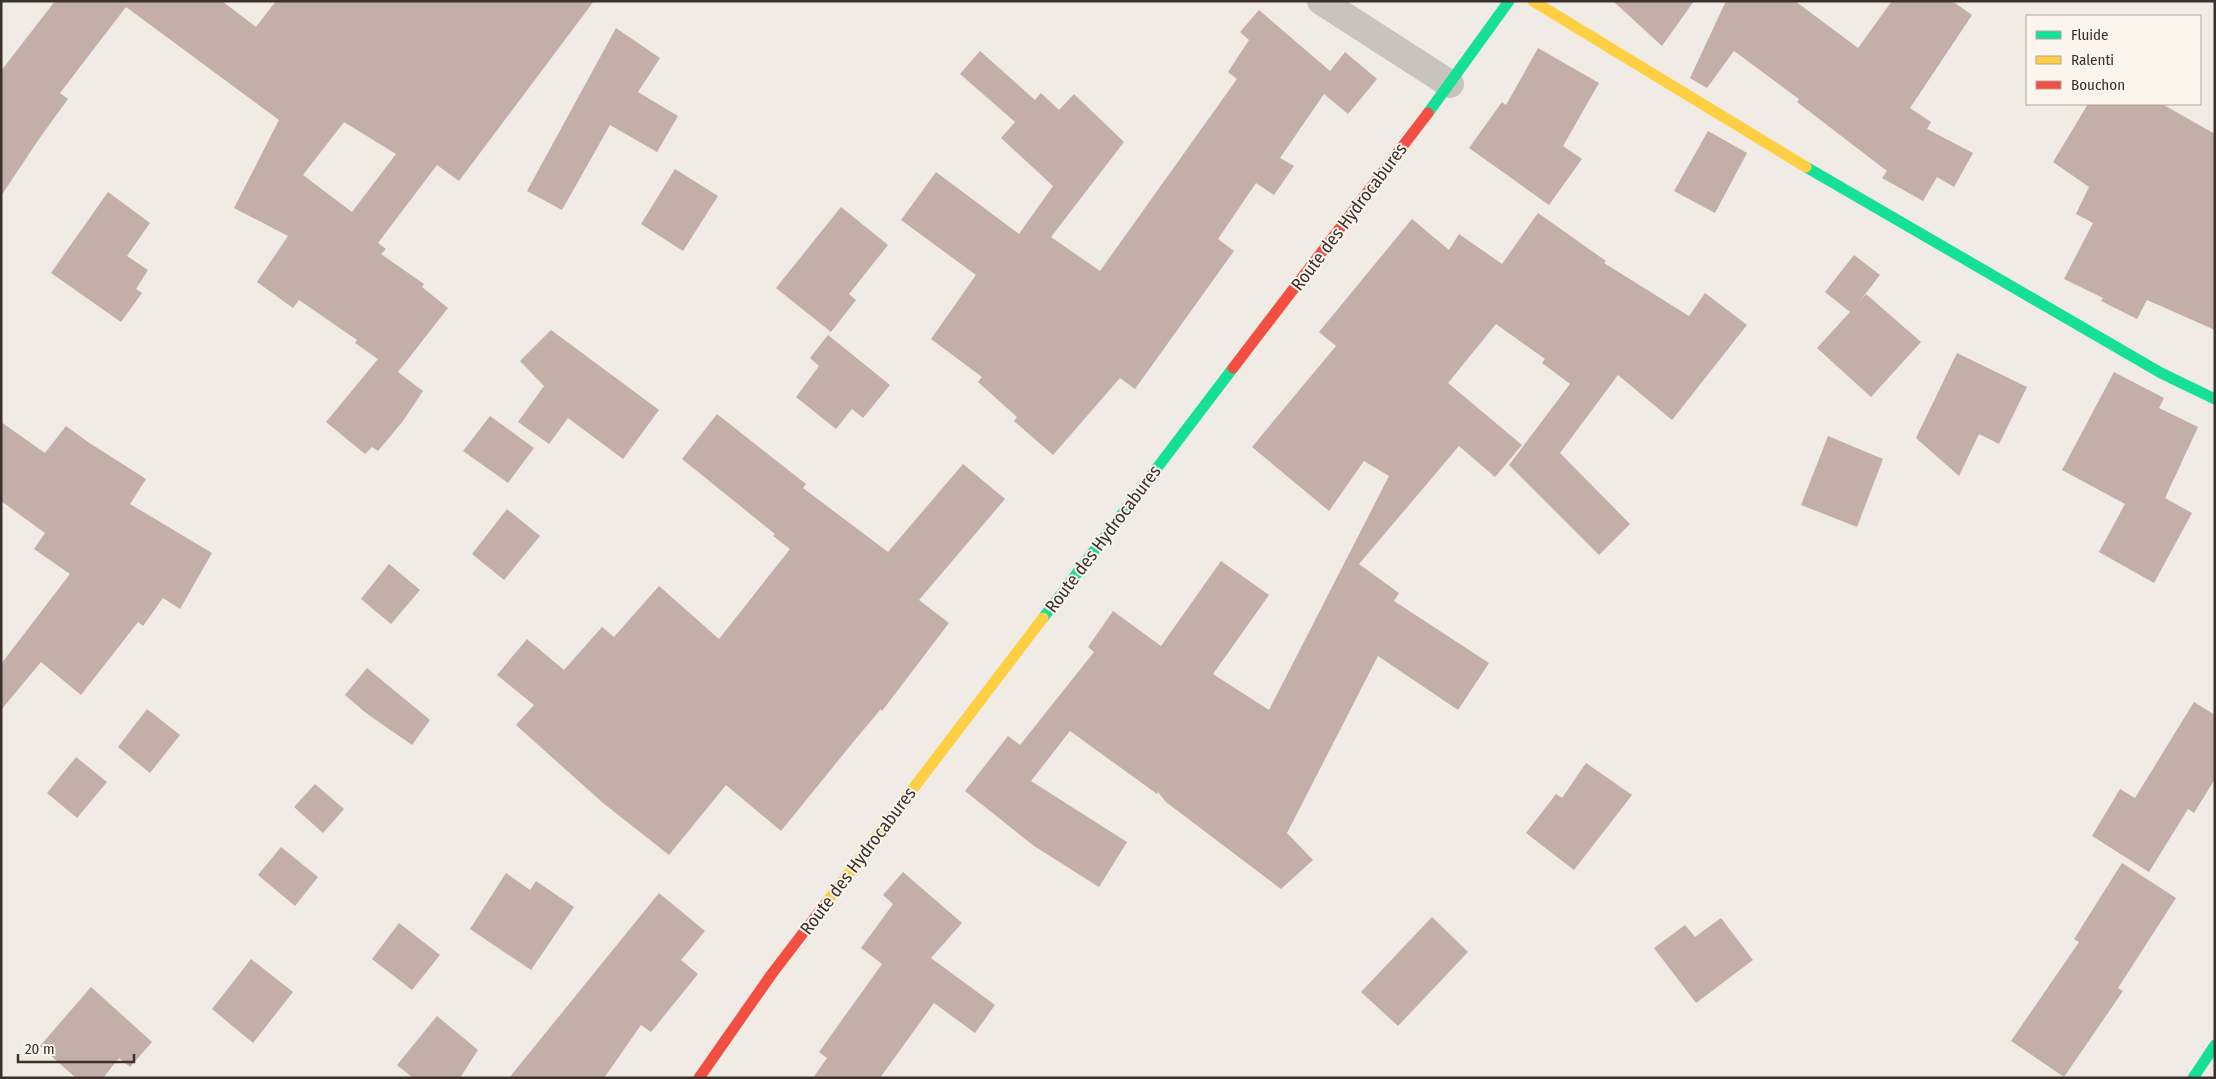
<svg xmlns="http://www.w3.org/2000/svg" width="2216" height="1079" viewBox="0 0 2216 1079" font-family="'Fira Sans Condensed',sans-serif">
  <rect width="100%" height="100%" fill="#f0ebe5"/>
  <g fill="#c3afa7" fill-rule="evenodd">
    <path d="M 55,1 L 222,1 L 256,27 L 276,1 L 594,1 L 459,181 L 437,165 L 378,243 L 386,249 L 381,254 L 424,284 L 422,287 L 448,308 L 398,372 L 423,391 L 403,421 L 378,451 L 372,447 L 365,454 L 326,422 L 378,359 L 355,343 L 357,340 L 299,300 L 293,308 L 257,282 L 288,236 L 234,208 L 279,120 L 126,7 L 60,93 L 68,99 L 39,139 L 1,196 L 1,71 ZM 344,122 L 396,154 L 352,212 L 303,175 Z"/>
    <path d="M 1613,1 L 1694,1 L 1662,46 Z"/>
    <path d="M 1726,1 L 1795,1 L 1858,48 L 1892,1 L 1952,1 L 1972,15 L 1910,108 L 1931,122 L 1927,129 L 1973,153 L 1954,187 L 1937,177 L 1923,201 L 1882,178 L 1887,171 L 1797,102 L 1799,99 L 1734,51 L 1707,88 L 1690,78 Z"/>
    <path d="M 1259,10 L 1330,71 L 1345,52 L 1377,79 L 1348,114 L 1324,94 L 1280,158 L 1294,166 L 1274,195 L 1256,183 L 1218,239 L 1234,251 L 1135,389 L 1120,378 L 1053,455 L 1014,421 L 1017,417 L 978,382 L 982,377 L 931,339 L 976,275 L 901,220 L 936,172 L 1019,234 L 1053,186 L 1001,138 L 1015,122 L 960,74 L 980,51 L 1035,100 L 1041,93 L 1059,110 L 1074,94 L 1124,142 L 1051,237 L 1100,271 L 1237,79 L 1228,72 L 1249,40 L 1240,32 Z"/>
    <path d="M 616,28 L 660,58 L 638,92 L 678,116 L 657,152 L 610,125 L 562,210 L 527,191 Z"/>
    <path d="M 1538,48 L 1599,83 L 1563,146 L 1582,159 L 1549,205 L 1469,148 L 1502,102 L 1506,105 Z"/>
    <path d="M 2088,104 L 2162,104 L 2215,134 L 2215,330 L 2147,300 L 2137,319 L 2101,301 L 2103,298 L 2064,279 L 2093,223 L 2076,214 L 2089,187 L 2053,162 Z"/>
    <path d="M 1708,131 L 1747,153 L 1715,213 L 1674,191 Z"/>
    <path d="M 675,169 L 718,196 L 683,251 L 641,224 Z"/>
    <path d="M 108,192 L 150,223 L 127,256 L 148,270 L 136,289 L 142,293 L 121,322 L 51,273 Z"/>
    <path d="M 841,207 L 888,245 L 849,294 L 856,300 L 831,332 L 776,288 Z"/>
    <path d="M 1538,213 L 1606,261 L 1604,263 L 1689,316 L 1705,293 L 1747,325 L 1672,420 L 1618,375 L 1560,453 L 1630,524 L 1599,555 L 1509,465 L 1570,384 L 1542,363 L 1545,359 L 1496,324 L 1448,383 L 1522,445 L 1495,477 L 1459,446 L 1359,564 L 1399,593 L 1394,601 L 1489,663 L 1458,710 L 1378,656 L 1287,833 L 1313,860 L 1281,889 L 1166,802 L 1158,792 L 1157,794 L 1070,731 L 1031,781 L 1127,842 L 1099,887 L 1034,846 L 965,791 L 1008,736 L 1020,745 L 1094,652 L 1088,647 L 1113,611 L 1161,646 L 1221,561 L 1269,595 L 1213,674 L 1269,710 L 1389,476 L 1364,461 L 1329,511 L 1252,447 L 1336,346 L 1319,332 L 1412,219 L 1449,250 L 1459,234 L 1502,264 Z"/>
    <path d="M 1854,255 L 1880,275 L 1859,302 L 1866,294 L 1921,342 L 1871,397 L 1817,348 L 1850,312 L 1825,292 Z"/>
    <path d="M 551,330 L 659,410 L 623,459 L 568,418 L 549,444 L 518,422 L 544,386 L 520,361 Z"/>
    <path d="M 828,335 L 890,385 L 863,418 L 852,409 L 836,429 L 796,397 L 819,366 L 810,358 Z"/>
    <path d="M 1957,353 L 2027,387 L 1999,444 L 1979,434 L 1959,476 L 1916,438 Z"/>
    <path d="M 2114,372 L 2164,398 L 2159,408 L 2198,427 L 2165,498 L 2192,513 L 2154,583 L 2099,552 L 2125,504 L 2062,470 Z"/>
    <path d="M 717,414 L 806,484 L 803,488 L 888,552 L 963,464 L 1005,499 L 919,600 L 949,623 L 882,711 L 881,709 L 854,741 L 781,831 L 726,785 L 669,855 L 603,803 L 516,725 L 534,705 L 497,675 L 527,639 L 564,670 L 602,627 L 614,637 L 659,586 L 719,639 L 790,549 L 773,536 L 775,534 L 682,459 Z"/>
    <path d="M 490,416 L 534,448 L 508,483 L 463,451 Z"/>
    <path d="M 1,422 L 45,453 L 66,426 L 88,442 L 146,479 L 130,504 L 212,553 L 180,609 L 163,598 L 143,626 L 138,622 L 81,695 L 41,662 L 1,710 L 1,664 L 70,574 L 34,549 L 45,533 L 1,501 Z"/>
    <path d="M 1828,436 L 1883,459 L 1857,527 L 1801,505 Z"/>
    <path d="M 507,509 L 540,536 L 504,580 L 472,554 Z"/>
    <path d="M 389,564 L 420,590 L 391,624 L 361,599 Z"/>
    <path d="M 367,668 L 430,720 L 412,745 L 366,713 L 345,695 Z"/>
    <path d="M 2194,702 L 2215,715 L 2215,779 L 2194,813 L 2188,809 L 2149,872 L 2092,836 L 2120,789 L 2135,798 Z"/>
    <path d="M 147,709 L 180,735 L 150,773 L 118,747 Z"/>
    <path d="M 76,757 L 107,782 L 77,818 L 47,793 Z"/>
    <path d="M 1586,763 L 1632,795 L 1574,870 L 1526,833 L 1556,794 L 1562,798 Z"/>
    <path d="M 315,784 L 344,809 L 323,833 L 294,807 Z"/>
    <path d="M 281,847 L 318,877 L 295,906 L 258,875 Z"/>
    <path d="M 2122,863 L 2176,898 L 2118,988 L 2123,991 L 2064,1077 L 2011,1041 L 2079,942 L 2074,939 Z"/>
    <path d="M 903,872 L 962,923 L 931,958 L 995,1005 L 975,1033 L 934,1003 L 880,1078 L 813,1078 L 827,1058 L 819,1052 L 882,964 L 861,948 L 893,904 L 883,895 Z"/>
    <path d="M 506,873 L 530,890 L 536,881 L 574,907 L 531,970 L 470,929 Z"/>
    <path d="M 659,893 L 705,931 L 681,960 L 698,974 L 651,1032 L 641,1025 L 604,1078 L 509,1078 Z"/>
    <path d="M 1432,917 L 1468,952 L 1398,1026 L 1361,992 Z"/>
    <path d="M 1721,918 L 1753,960 L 1696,1003 L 1654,948 L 1685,925 L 1695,937 Z"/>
    <path d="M 399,923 L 440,955 L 412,990 L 372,959 Z"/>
    <path d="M 251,959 L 293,992 L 253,1043 L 212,1009 Z"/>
    <path d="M 91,987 L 152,1042 L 130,1067 L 119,1058 L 103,1078 L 76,1078 L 40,1046 Z"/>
    <path d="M 437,1016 L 478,1050 L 460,1078 L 413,1078 L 397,1065 Z"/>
  </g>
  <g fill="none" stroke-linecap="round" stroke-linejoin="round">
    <path stroke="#c9c3be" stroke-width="28" d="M 1321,1 L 1450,84"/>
    <g stroke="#16e098" stroke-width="11">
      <path d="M 1428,113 L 1509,1"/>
      <path d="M 1806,167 L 2161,373 L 2215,399"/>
      <path d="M 1043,618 L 1233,368"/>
      <path d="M 2193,1078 L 2215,1045"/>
    </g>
    <g stroke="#ffcf43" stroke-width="11">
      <path d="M 1533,1 L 1806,167"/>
      <path d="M 826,903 L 1043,618"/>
    </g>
    <g stroke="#f24e42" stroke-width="11">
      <path d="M 1233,368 L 1428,113"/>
      <path d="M 699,1078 L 771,975 L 826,903"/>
    </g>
  </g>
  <g text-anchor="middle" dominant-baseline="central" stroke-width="4" stroke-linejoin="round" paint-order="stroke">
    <g font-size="18" fill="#3b302b" stroke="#fbf5ee">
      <text transform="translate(1349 217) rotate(-53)">Route des Hydrocabures</text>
      <text transform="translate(1103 539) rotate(-53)">Route des Hydrocabures</text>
      <text transform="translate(858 861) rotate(-53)">Route des Hydrocabures</text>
    </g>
  </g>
  <rect width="2216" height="1079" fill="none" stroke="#3b302b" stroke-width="5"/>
  <rect x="2026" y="15" width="175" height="90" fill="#fbf5ee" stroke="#aea6a0"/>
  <rect x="2036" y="31" width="25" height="8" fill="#16e098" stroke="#aea6a0"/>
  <text x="2071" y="40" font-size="15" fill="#3b302b">Fluide</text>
  <rect x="2036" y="56" width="25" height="8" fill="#ffcf43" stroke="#aea6a0"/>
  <text x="2071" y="65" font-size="15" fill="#3b302b">Ralenti</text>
  <rect x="2036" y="81" width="25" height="8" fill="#f24e42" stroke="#aea6a0"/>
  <text x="2071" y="90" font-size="15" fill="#3b302b">Bouchon</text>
  <path d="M18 1054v8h116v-8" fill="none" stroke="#3b302b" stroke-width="2.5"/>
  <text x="25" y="1054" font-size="15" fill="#3b302b" stroke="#fbf5ee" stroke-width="4" paint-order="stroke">20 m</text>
</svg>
